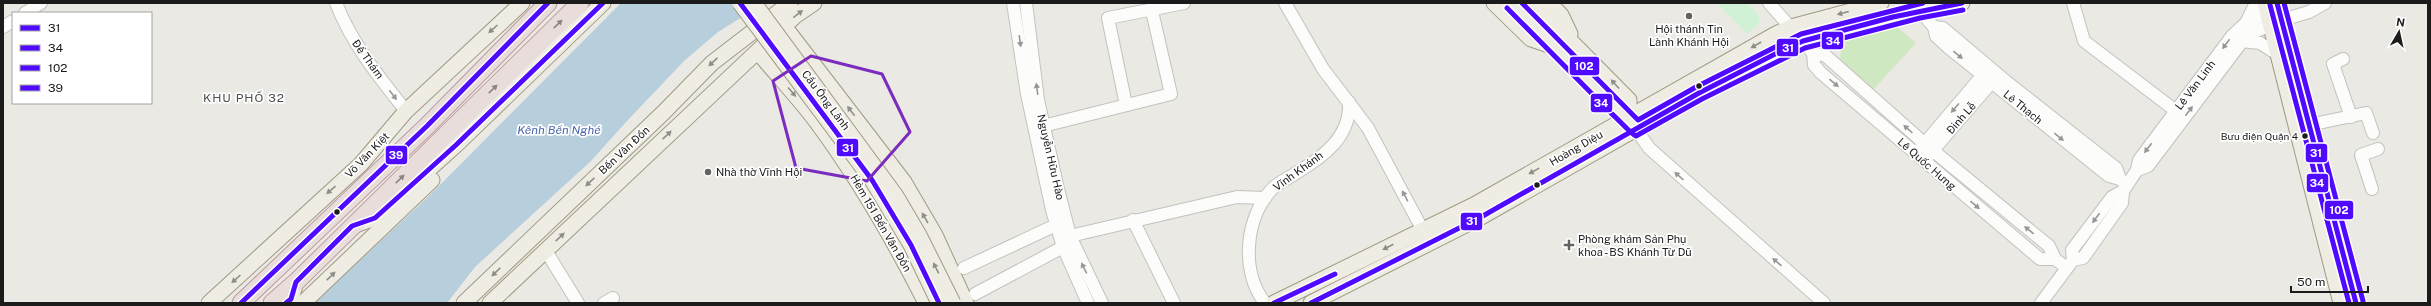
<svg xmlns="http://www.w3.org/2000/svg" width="2431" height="306" viewBox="0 0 2431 306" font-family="'Public Sans',sans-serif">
  <rect width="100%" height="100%" fill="#eae9e3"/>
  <path fill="#d0e8c1" d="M 1890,21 L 1916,43 L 1870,93 L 1840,67 L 1841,37 Z"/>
  <path fill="#d1f1d6" d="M 1716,3 L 1747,3 L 1757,13 L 1760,23 L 1747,34 Z"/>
  <path fill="#b7cedd" d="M 621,3 L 764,3 L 718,32 L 684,61 L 626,122 L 591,161 L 475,267 L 447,303 L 314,303 L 429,196 Z"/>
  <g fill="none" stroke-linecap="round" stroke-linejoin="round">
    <defs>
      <g id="minor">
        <path d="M 336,3 C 352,44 379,77 406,111"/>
        <path d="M 1013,3 L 1027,94 L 1052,210 L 1063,247 L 1088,303"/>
        <path d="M 1026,3 L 1038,100 L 1058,189 L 1070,236 L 1102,303"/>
        <path d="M 1285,3 L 1323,69 L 1368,128 L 1427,238"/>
        <path d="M 1769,3 L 1813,53 L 1814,65 L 1821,73 L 2027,248 L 2040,259 L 2055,259"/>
        <path d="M 1913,3 L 1934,27 L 1936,36 L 1949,48 L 2109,176 L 2120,179 L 2127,185"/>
        <path d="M 2073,3 L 2084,41 L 2176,111"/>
        <path d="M 25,13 L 41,3"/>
        <path d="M 2282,20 L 2309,12 L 2325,3"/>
        <path d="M 2246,23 L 2256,3"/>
        <path d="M 3,27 L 13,21"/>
        <path d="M 1934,27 L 1943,28 L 2008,83 L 2116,168 L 2120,179"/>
        <path d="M 2242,41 L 2260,43 L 2279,55"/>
        <path d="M 1813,53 L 1826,56 L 1925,144 L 2049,246 L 2055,259 L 2067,268"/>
        <path d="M 2343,59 L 2333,64 L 2351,117"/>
        <path d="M 1126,105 L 1108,18 L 1184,3"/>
        <path d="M 2309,125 L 2366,113 L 2373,133"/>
        <path d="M 1043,126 L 1171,94 L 1152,11"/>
        <path d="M 1636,129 L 1649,148 L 1824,303"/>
        <path d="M 1920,149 L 1987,70"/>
        <path d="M 1928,156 L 1997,76"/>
        <path d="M 2137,170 L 2148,166 L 2247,35 L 2271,25"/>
        <path d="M 2372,189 L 2361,155 L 2378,149"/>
        <path d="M 1133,220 L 1174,303"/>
        <path d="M 1070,236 L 1237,197 L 1265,198"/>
        <path d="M 546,251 L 578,303"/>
        <path d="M 2073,260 L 2072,250 L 2112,197 L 2123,191 L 2137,170 L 2139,160 L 2232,36 L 2246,23 L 2268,13"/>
        <path d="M 964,268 L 1056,225"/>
        <path d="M 975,294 L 1063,247"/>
        <path d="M 604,303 L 613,298"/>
        <path d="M 1265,303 C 1240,271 1245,217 1273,188 C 1279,182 1289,178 1296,173 C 1323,157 1351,137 1349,102"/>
        <path d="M 2041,303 L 2073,260 L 2083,258 L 2122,203 L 2123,191"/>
      </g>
      <g id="major">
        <path d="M 1494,3 L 1531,39 L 1552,46"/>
        <path d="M 1512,3 L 1617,109 L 1629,118 L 1633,125"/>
        <path d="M 1533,3 L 1629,100 L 1629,118"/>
        <path d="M 1549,3 L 1561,15 L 1570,34"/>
        <path d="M 2265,3 L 2341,303"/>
        <path d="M 2277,3 L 2356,303"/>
        <path d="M 784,26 L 904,182 L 935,235 L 966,303"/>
        <path d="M 758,52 C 777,75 798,97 816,121 C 859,179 894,240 926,303"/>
        <path d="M 355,225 L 375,218 L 456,145 L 603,3"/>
        <path d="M 209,303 L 361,164 L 406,111 L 522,3"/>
        <path d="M 286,303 L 291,299 L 296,282"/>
        <path d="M 303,303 L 432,180"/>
        <path d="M 464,303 L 663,113 L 712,63 L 790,3"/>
        <path d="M 490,303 L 795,16 L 814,3"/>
        <path d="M 1274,303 L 1474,205 L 1776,34 L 1791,27 L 1881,3"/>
        <path d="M 1311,303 L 1481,217 L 1699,93 L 1785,49 L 1803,41 L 1893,17 L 1962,3"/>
      </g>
      <g id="highway">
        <path d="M 241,303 L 427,126 L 548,3"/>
        <path d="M 272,303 L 296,282 L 580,3"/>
      </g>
    </defs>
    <use href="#minor" stroke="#c2c2bf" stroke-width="14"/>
    <use href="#major" stroke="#9f9b81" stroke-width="17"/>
    <use href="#highway" stroke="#be9d9f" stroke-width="19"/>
    <use href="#minor" stroke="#fcfcfb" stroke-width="12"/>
    <use href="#major" stroke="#efece3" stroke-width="15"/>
    <use href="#highway" stroke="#e9dddc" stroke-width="17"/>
    <defs>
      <g id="major-bridge">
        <path d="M 740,3 L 872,180 L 911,245 L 939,303"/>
        <path d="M 754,3 L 896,196 L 919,235 L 953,303"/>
      </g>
    </defs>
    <use href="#major-bridge" stroke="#9f9b81" stroke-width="17" stroke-linecap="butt"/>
    <use href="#major-bridge" stroke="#efece3" stroke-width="15"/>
    <defs>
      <g id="bus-1">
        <path d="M 740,3 L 872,180 L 911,245 L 939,303"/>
        <path d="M 2277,3 L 2356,303"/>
        <path d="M 1274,303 L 1335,274"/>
        <path d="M 1311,303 L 1481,217 L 1699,93 L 1785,49 L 1803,41 L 1893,17 L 1962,3"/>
      </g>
      <g id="bus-2">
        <path d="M 2270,5 L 2349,303"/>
        <path d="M 1507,8 L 1612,114 C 1618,119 1632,135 1636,136 L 1702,99 L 1805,48 L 1920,18 L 1963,10"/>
      </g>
      <g id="bus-3">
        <path d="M 1522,3 L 1638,120 L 1696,87 L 1801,34 L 1923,3"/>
        <path d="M 2284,3 L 2363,301"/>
      </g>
      <g id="bus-4">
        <path d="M 241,303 L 427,126 L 548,3"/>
        <path d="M 286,303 L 291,299 L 296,282 L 352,226 L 375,218 L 456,145 L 603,3"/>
      </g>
    </defs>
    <use href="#bus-1" stroke="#fff" stroke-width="8"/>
    <use href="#bus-2" stroke="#fff" stroke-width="8"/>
    <use href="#bus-3" stroke="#fff" stroke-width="8"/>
    <use href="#bus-4" stroke="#fff" stroke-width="8"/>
    <use href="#bus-1" stroke="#4f0aff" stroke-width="5"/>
    <use href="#bus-2" stroke="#4f0aff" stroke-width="5"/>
    <use href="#bus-3" stroke="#4f0aff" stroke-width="5"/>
    <use href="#bus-4" stroke="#4f0aff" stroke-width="5"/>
  </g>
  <defs><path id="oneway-solid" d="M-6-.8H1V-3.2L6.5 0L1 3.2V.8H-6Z"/></defs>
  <g fill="#908e89">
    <use href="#oneway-solid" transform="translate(1843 13) rotate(165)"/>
    <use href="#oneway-solid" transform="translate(798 14) rotate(-38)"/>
    <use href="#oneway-solid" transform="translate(493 29) rotate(138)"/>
    <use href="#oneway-solid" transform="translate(1756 45) rotate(150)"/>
    <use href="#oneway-solid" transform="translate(713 62) rotate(137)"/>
    <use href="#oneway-solid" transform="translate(1615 84) rotate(-132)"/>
    <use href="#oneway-solid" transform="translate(792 92) rotate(50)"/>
    <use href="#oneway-solid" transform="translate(851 111) rotate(-127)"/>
    <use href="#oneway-solid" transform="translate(667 135) rotate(-43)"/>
    <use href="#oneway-solid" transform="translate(1534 171) rotate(151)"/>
    <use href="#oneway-solid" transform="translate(590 182) rotate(137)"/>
    <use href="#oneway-solid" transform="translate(331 190) rotate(139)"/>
    <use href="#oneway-solid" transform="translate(925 218) rotate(-120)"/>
    <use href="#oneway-solid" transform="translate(560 237) rotate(-43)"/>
    <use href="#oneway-solid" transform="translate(1388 247) rotate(153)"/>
    <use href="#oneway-solid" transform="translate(936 268) rotate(-117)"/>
    <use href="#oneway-solid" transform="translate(496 272) rotate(136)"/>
    <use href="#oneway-solid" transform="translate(331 276) rotate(-44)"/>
    <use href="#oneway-solid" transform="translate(236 279) rotate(138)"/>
  </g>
  <g fill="#8c8685">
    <use href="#oneway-solid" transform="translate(558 24) rotate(-44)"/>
    <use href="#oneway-solid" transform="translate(493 89) rotate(-44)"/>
    <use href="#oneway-solid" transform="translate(400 179) rotate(-44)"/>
  </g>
  <g fill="#979796">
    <use href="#oneway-solid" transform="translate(1020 41) rotate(82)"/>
    <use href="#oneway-solid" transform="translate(2226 44) rotate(127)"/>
    <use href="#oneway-solid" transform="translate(1958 55) rotate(39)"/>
    <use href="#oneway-solid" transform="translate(1834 83) rotate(40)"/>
    <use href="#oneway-solid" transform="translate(1037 89) rotate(-98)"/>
    <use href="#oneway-solid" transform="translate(393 95) rotate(53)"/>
    <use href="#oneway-solid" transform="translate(1955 108) rotate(130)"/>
    <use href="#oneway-solid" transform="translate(2189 111) rotate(-53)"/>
    <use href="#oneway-solid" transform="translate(1908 129) rotate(-138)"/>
    <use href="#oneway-solid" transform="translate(2059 137) rotate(39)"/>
    <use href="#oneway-solid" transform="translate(2148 148) rotate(127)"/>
    <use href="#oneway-solid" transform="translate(1679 176) rotate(-138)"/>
    <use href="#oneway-solid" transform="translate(1405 196) rotate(-118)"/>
    <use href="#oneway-solid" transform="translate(1975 205) rotate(41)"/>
    <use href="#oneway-solid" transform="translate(2096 218) rotate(127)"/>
    <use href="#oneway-solid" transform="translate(2029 230) rotate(-141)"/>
    <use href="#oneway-solid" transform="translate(1777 262) rotate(-139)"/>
    <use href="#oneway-solid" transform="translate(1084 268) rotate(-117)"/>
  </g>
  <path fill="none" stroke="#7b2cbf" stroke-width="3" stroke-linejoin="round" d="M 811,56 L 882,74 L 910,132 L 867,181 L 796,168 L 773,81 Z"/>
  <g fill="#636361" stroke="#fff" stroke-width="1.5">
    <circle cx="1689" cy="16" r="4"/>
    <circle cx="708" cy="172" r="4"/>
    <path d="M1567 239h4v4h4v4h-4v4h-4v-4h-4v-4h4z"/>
  </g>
  <g fill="#1b1b1b" stroke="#fff" stroke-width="1.5">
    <circle cx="1699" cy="86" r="3.5"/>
    <circle cx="2305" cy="136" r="3.5"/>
    <circle cx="1537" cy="185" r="3.5"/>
    <circle cx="337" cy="212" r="3.5"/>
  </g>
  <g text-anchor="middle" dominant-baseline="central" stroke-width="3.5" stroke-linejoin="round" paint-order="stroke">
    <g font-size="10" fill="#1b1b1b" stroke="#fff" text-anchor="end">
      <text x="2298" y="136">Bưu điện Quận 4</text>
    </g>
    <g font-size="11" fill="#1b1b1b" stroke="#fff" text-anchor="start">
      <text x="1689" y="29" text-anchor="middle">Hội thánh Tin<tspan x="1689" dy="13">Lành Khánh Hội</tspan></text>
      <text x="716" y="172">Nhà thờ Vĩnh Hội</text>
      <text x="1578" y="239">Phòng khám Sản Phụ<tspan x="1578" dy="13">khoa - BS Khánh Từ Dũ</tspan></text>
    </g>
    <g font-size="11" fill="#1b1b1b" stroke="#fff">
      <text transform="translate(368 59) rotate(54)">Ðề Thám</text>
      <text transform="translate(2195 85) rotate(-53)">Lê Văn Linh</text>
      <text transform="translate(826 100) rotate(53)">Cầu Ông Lãnh</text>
      <text transform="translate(2023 107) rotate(39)">Lê Thạch</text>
      <text transform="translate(1961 118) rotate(-49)">Ðinh Lễ</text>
      <text transform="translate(1576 148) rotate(-30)">Hoàng Diệu</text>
      <text transform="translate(624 150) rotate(-43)">Bến Vân Đồn</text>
      <text transform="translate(367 155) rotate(-46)">Võ Văn Kiệt</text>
      <text transform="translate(1051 157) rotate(77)">Nguyễn Hữu Hào</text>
      <text transform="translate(1927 164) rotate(41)">Lê Quốc Hưng</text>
      <text transform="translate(1298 171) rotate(-36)">Vĩnh Khánh</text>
      <text transform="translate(881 223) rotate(60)">Hẻm 151 Bến Vân Đồn</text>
    </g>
    <g font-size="12" letter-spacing="1" fill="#4e4e4e" stroke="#fff">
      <text x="244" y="98">KHU PHỐ 32</text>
    </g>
    <g font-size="12" font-style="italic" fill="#4967a9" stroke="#fff">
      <text x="559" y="130">Kênh Bến Nghé</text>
    </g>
  </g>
  <g stroke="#fff" stroke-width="1.5">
    <rect x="1821" y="31" width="23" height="19" rx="4" fill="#4f0aff"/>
    <rect x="1776" y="38" width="23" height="19" rx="4" fill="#4f0aff"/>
    <rect x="1569" y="56" width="31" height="20" rx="4" fill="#4f0aff"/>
    <rect x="1590" y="93" width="23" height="20" rx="4" fill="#4f0aff"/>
    <rect x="836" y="138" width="23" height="19" rx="4" fill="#4f0aff"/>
    <rect x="2305" y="143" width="23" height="20" rx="4" fill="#4f0aff"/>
    <rect x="385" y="145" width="23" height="20" rx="4" fill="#4f0aff"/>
    <rect x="2306" y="173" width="23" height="20" rx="4" fill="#4f0aff"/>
    <rect x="2324" y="200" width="30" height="20" rx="4" fill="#4f0aff"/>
    <rect x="1460" y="212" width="23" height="19" rx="4" fill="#4f0aff"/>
  </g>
  <g font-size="11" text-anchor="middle" font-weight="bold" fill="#fff">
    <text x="1833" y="45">34</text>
    <text x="1788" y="52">31</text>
    <text x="1584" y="70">102</text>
    <text x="1601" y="107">34</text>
    <text x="848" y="152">31</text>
    <text x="2316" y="157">31</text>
    <text x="396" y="159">39</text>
    <text x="2317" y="187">34</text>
    <text x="2339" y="214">102</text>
    <text x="1472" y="225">31</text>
  </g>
  <rect width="2431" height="306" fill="none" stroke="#1b1b1b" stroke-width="8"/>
  <rect x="12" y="12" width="140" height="92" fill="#ffffff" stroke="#a4a4a4"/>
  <rect x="20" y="25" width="20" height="6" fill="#4f0aff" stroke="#a4a4a4"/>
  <text x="48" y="32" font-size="12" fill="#1b1b1b">31</text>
  <rect x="20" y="45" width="20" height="6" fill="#4f0aff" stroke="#a4a4a4"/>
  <text x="48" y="52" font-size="12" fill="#1b1b1b">34</text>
  <rect x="20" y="65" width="20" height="6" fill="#4f0aff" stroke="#a4a4a4"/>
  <text x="48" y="72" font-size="12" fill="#1b1b1b">102</text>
  <rect x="20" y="85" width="20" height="6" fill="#4f0aff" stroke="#a4a4a4"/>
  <text x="48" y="92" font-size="12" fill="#1b1b1b">39</text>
  <g transform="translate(2399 32) rotate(9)" stroke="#ffffff" stroke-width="3" paint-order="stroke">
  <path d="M0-3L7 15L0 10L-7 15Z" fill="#1b1b1b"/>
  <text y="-6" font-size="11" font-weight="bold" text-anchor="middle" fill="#1b1b1b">N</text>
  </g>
  <path d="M2291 286v6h77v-6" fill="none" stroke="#1b1b1b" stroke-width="2"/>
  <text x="2297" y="286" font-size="12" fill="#1b1b1b" stroke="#ffffff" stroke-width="3" paint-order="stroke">50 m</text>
</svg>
